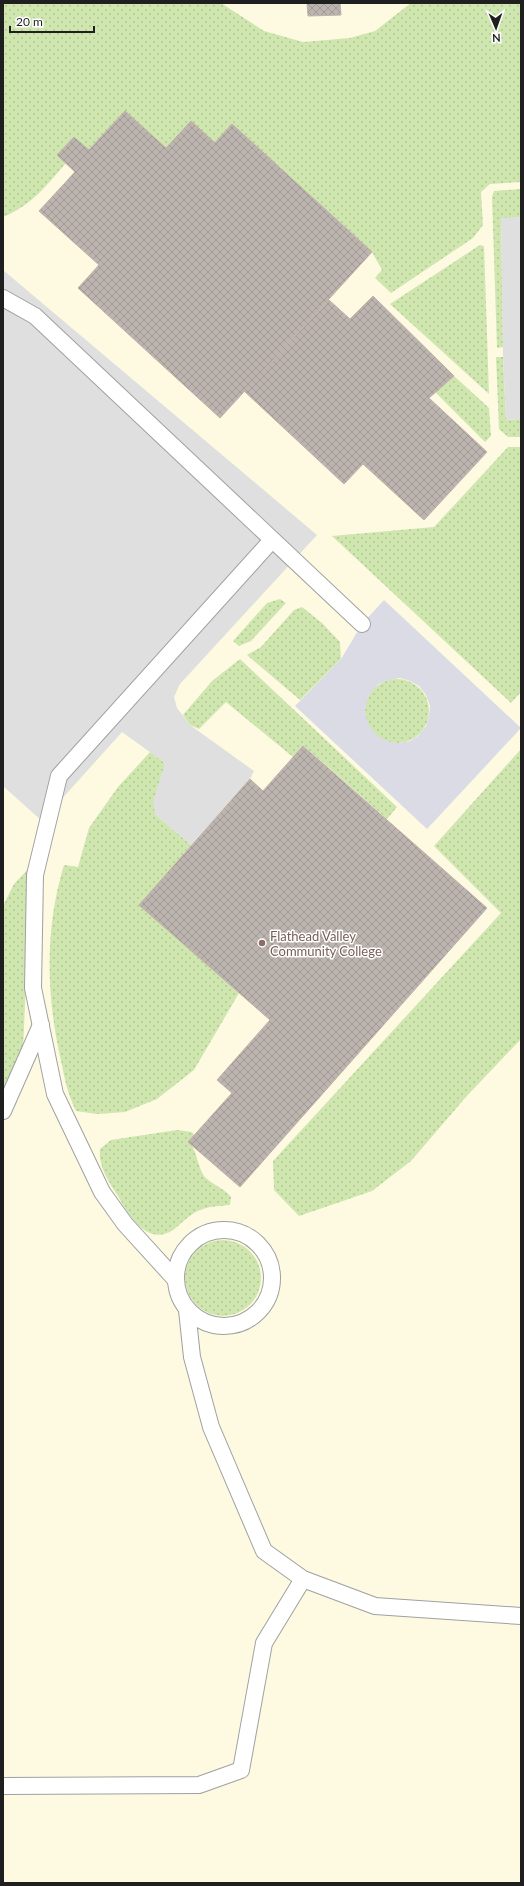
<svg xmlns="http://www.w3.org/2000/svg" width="524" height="1886" viewBox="0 0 524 1886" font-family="Lato,sans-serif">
  <defs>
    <pattern id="grass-dots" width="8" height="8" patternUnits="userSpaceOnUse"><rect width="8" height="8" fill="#cfe6af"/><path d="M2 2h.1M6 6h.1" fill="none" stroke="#b1c596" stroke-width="1.8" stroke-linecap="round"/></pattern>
    <pattern id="building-cross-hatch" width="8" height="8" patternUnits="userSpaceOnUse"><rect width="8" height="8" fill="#bcb4af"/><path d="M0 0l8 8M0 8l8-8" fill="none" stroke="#a19a96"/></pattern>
  </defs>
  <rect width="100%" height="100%" fill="#efebe6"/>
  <rect fill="#fdfae1" x="3" y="3" width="518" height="1880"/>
  <g fill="url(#grass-dots)">
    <path d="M 3,3 L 221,3 L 264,31 L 303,42 L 350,38 L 375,31 L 411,3 L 521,3 L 521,182 L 490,184 L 481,192 L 483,225 L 473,238 L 391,293 L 375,278 L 382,270 L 372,252 L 232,125 L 215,143 L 166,148 L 125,111 L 89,150 L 74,137 L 57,155 L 66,163 C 46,186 32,205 3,217 Z"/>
    <path d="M 521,189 L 521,217 L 501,219 L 503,347 L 497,348 L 492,197 L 494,191 Z"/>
    <path d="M 480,245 L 484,246 L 489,394 L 390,304 Z"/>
    <path d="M 496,357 L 503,357 L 506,420 L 521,419 L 521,437 L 508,437 L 499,429 Z"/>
    <path d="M 454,376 L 489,408 L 491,436 L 485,442 L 435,392 Z"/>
    <path d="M 508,447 L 521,447 L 521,692 L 511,703 L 332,536 L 434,527 Z"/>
    <path d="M 280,599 L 286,603 L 251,641 L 239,646 L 233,641 L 267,603 Z"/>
    <path d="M 302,607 L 322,623 L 340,642 L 341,659 L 300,700 L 247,655 L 261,647 L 294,610 Z"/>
    <path d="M 240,659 L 397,807 L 387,819 L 304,746 L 293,757 L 226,702 L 199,729 L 190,725 L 183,715 L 212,681 Z"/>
    <circle cx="397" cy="711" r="32"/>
    <path d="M 521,749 L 521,1039 L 465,1098 L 411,1161 L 372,1191 L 299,1216 L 274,1190 L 273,1161 L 501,913 L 434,846 Z"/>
    <path d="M 150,752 L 165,763 L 155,814 L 191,845 L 139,905 L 239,993 L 194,1070 L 157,1099 L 125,1112 L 97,1114 L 76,1111 C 67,1093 64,1075 60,1056 C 46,993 45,927 64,865 L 78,867 L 89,828 L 118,787 Z"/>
    <path d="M 31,866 L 23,1050 L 3,1092 L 3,906 L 14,884 Z"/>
    <path d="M 177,1130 L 192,1132 L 194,1135 L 189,1142 C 197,1150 197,1165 204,1176 C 208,1182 224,1188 231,1197 L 230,1205 C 221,1206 211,1206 203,1209 C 192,1212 182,1223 173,1230 C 147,1247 128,1214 118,1196 C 109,1182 98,1166 100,1149 L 111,1140 Z"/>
    <circle cx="223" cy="1278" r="38"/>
  </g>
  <g fill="#dfdfdf">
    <path d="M 521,217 L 521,419 L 506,420 L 503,357 L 501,218 Z"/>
    <path d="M 3,270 L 317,535 L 180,684 L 174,697 L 177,708 L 190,725 L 254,771 L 250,779 L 191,845 L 155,814 L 153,801 L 165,763 L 122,732 L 42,821 L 3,786 Z"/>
  </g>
  <path fill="#dadbe5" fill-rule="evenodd" d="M 384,600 L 521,728 L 427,829 L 295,706 L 341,659 L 362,624 ZM 400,678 L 410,681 L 419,686 L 426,695 L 430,706 L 429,716 L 426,726 L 419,735 L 410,741 L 399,743 L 389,742 L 379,737 L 372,730 L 367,721 L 365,711 L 367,700 L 372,691 L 379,684 L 389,680 Z"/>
  <g fill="url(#building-cross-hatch)" stroke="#c0b1a9">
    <path d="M 307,3 L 340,3 L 341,15 L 308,16 Z"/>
    <path d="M 125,111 L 166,148 L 191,121 L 215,143 L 232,124 L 372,252 L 220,418 L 78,288 L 99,265 L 39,211 L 75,172 L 57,155 L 74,137 L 89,150 Z"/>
    <path d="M 373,296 L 454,376 L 429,398 L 487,452 L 424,520 L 363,464 L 344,484 L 244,391 L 329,300 L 350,319 Z"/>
    <path d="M 303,746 L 487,908 L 240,1187 L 188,1142 L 232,1093 L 217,1080 L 270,1020 L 139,905 L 250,779 L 263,791 Z"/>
  </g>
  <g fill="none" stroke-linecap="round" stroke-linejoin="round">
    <defs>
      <g id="service">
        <path d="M 3,298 L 35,316 L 362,624"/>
        <path d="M 3,1111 L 41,1025"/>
        <circle cx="224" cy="1278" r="48"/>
        <path d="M 175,1279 L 125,1224 L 102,1192 L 55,1094 L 33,988 L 35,875 L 59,776 L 272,540"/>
        <path d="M 187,1310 L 192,1357 L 211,1427 L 264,1551 L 303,1579 L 375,1606 L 521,1616"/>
        <path d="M 3,1786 L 199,1785 L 241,1770 L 264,1643 L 303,1579"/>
      </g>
    </defs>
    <use href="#service" stroke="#a0a0a0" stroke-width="18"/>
    <use href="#service" stroke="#fff" stroke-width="16"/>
  </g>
  <circle fill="#8d6e63" stroke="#fff" stroke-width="1.5" cx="262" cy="943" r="4"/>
  <g text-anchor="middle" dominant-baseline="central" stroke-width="3" stroke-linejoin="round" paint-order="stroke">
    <g font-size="13" fill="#785e54" stroke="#fff" text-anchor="start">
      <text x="270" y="936">Flathead Valley<tspan x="270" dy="15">Community College</tspan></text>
    </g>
  </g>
  <rect width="524" height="1886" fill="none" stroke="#1f1f1f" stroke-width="8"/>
  <g transform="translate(496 28) rotate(178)" stroke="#ffffff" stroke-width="3" paint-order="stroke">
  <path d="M0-3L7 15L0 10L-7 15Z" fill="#1f1f1f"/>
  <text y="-6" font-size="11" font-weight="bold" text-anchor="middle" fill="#1f1f1f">N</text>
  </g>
  <path d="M10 26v6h84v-6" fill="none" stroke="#1f1f1f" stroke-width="2"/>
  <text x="16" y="26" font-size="12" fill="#1f1f1f" stroke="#ffffff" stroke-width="3" paint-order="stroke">20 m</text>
</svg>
